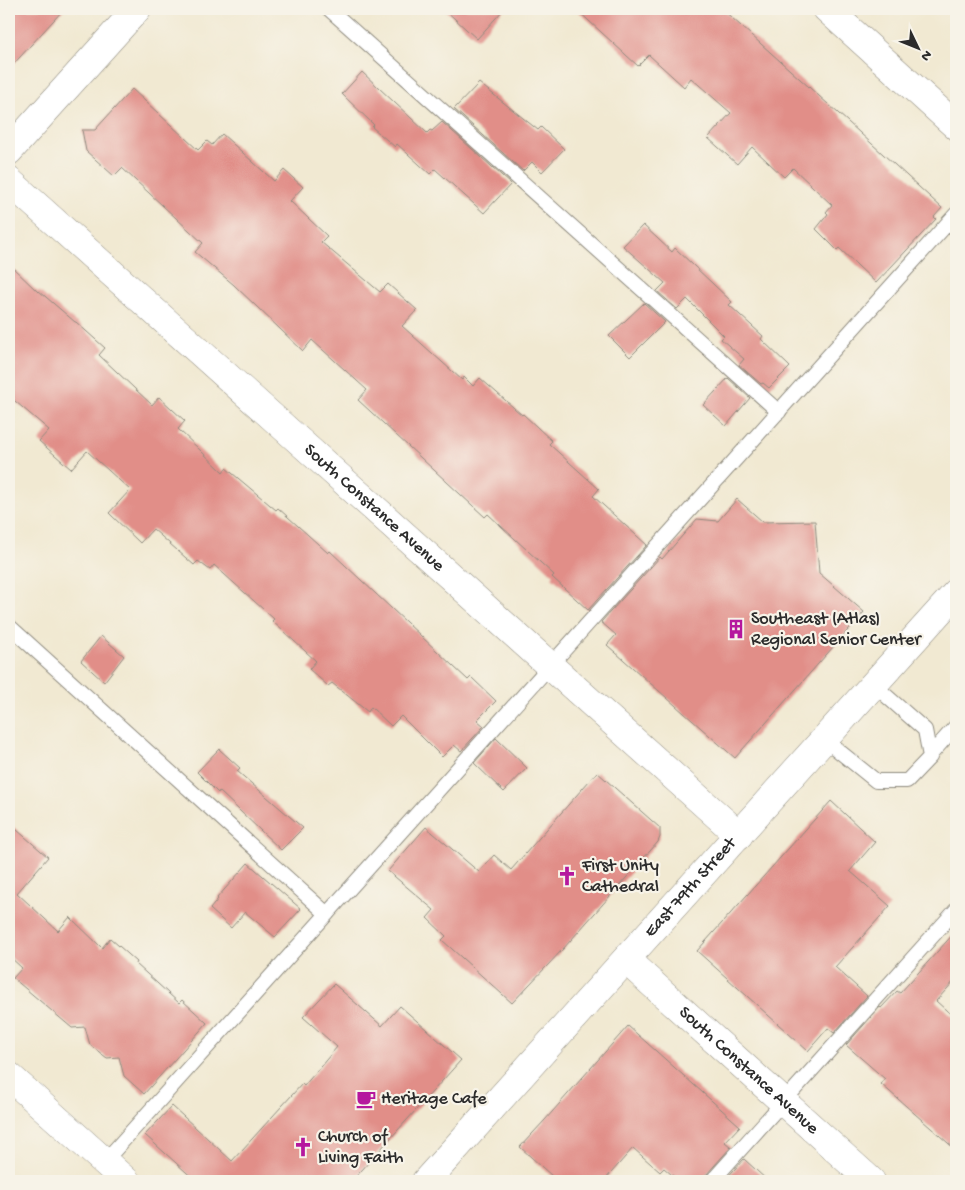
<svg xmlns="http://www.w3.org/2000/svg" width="965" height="1190" viewBox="0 0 965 1190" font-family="'Gochi Hand',sans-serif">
  <rect width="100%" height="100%" fill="#f7f3e8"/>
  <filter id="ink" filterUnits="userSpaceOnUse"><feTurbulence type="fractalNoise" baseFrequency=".02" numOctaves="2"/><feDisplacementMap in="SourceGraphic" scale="10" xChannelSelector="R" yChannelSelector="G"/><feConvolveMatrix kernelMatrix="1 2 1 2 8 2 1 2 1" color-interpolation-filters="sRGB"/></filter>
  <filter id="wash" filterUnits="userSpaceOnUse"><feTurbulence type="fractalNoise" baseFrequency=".0096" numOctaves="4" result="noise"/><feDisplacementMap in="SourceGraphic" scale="20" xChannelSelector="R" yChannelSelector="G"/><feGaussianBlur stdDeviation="1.12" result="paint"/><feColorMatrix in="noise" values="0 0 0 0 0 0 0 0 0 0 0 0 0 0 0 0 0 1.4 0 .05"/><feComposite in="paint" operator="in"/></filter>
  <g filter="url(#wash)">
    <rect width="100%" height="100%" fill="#f1e9d2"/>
    <g id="blocks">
      <g fill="#e18e88">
        <path d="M 9,9 L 64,9 L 9,69 Z"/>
        <path d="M 444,9 L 504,9 L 477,39 Z"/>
        <path d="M 576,9 L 722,9 L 848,122 L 942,208 L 934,217 L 936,219 L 876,283 L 839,248 L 837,250 L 816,229 L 828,214 L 826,212 L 832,205 L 793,168 L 784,177 L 752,147 L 737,164 L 708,138 L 731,113 L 691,78 L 684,87 L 649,55 L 638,66 Z"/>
        <path d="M 362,72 L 427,133 L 430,130 L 432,131 L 442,122 L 511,184 L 484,213 L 435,169 L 430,174 L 397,144 L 395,147 L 372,127 L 374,125 L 342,94 Z"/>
        <path d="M 479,83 L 538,130 L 541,127 L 564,149 L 542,172 L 532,162 L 523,171 L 454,109 Z"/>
        <path d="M 132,89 L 198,150 L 207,141 L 212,145 L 222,134 L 274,181 L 284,170 L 303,187 L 290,201 L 327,236 L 321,242 L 380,292 L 388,284 L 417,310 L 402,326 L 462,380 L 464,377 L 473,386 L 480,378 L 522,415 L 523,414 L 552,441 L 549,444 L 599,489 L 593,496 L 647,545 L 588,610 L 552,577 L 554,575 L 488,514 L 485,517 L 358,400 L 367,390 L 312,340 L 303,351 L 234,285 L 195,252 L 203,243 L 122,168 L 114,176 L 86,151 L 82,130 L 95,130 Z"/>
        <path d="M 643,225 L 672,252 L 675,248 L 732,302 L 729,305 L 763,336 L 761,339 L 790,367 L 769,388 L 763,383 L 761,384 L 739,365 L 744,359 L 721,339 L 724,336 L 687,299 L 677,309 L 657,291 L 665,283 L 623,246 Z"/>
        <path d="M 9,264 L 38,292 L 39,291 L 75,322 L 76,322 L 105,348 L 99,355 L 152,405 L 159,397 L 185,421 L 178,429 L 223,472 L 226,468 L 276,510 L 278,508 L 328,553 L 330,551 L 468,680 L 471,677 L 496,701 L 477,720 L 484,726 L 461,751 L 454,745 L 442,757 L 401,716 L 391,726 L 371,707 L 368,712 L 332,683 L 328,686 L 309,669 L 316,661 L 272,621 L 274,619 L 214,565 L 210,570 L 198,561 L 194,565 L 153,529 L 140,543 L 109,513 L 130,490 L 87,451 L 71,469 L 39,441 L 49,430 L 9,396 Z"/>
        <path d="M 644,303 L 665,322 L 630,357 L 609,336 Z"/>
        <path d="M 728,378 L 750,398 L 726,426 L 703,405 Z"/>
        <path d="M 737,499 L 763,522 L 815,521 L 819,573 L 864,612 L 735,758 L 607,645 L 616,635 L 601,622 L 660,557 L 662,559 L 697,519 L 718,521 Z"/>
        <path d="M 101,636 L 124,656 L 104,682 L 81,661 Z"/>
        <path d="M 496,738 L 527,768 L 504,792 L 474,763 Z"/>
        <path d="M 219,749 L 240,768 L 237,771 L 303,828 L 281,850 L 219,791 L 218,793 L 197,772 Z"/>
        <path d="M 597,772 L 660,828 L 660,837 L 658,842 L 563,949 L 512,1003 L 442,940 L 446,936 L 427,918 L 434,910 L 388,871 L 426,827 L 479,872 L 494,855 L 511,870 Z"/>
        <path d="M 831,801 L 875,842 L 850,871 L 890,906 L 835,967 L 867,996 L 834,1033 L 828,1028 L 808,1051 L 697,951 Z"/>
        <path d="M 9,823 L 48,857 L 17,893 L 58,931 L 70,917 L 102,948 L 110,938 L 137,962 L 136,964 L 179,1003 L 182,1000 L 207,1023 L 144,1094 L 124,1076 L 119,1057 L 107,1058 L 90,1045 L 85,1027 L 72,1028 L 13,978 L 22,968 L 9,956 Z"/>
        <path d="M 248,863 L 301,909 L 275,937 L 245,912 L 231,928 L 210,909 L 218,899 L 217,898 Z"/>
        <path d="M 956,931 L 956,979 L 936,1001 L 956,1019 L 956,1150 L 881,1084 L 885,1079 L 846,1045 L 880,1007 L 881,1008 L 897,991 L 900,993 Z"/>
        <path d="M 334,984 L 382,1026 L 400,1006 L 461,1060 L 352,1181 L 196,1181 L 145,1135 L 172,1106 L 232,1161 L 302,1084 L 304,1086 L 337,1047 L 303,1017 Z"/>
        <path d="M 628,1026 L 740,1126 L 725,1142 L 731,1147 L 706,1175 L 703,1181 L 679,1181 L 664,1168 L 660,1172 L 633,1148 L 604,1181 L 565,1181 L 561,1177 L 553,1177 L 520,1147 L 545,1120 Z"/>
        <path d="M 744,1159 L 768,1181 L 724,1181 Z"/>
      </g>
    </g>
  </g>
  <g filter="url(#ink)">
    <use href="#blocks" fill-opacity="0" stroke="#8e8a7e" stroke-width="1"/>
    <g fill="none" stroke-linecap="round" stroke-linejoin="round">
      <defs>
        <g id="service">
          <path d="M 329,9 L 779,412"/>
          <path d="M 9,626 L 327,914"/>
          <path d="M 824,739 L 876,781 L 907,781 L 930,757 L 925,730 L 874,685"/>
          <path d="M 930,755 L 956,726"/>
          <path d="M 104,1162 L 956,214"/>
          <path d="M 712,1181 L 956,910"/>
        </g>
        <g id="minor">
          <path d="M 827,9 L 956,126"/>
          <path d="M 9,151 L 137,9"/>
          <path id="s1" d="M 9,181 L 739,835"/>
          <path id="s2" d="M 626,960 L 871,1181"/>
          <path d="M 9,1076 L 126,1181"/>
        </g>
        <g id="secondary">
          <path id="s3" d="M 426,1181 L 956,593"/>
        </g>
      </defs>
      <use href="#service" stroke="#8e8a7e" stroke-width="16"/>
      <use href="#minor" stroke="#8e8a7e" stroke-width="29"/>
      <use href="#secondary" stroke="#8e8a7e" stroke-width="29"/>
      <use href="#service" stroke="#fff" stroke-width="14"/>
      <use href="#minor" stroke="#fff" stroke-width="28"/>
      <use href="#secondary" stroke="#fff" stroke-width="28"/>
    </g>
  </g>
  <defs>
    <symbol id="building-bare" viewBox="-9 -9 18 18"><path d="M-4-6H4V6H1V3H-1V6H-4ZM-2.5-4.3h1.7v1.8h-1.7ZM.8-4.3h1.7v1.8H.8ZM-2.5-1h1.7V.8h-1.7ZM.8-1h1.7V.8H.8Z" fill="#b5179e" stroke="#f7f3e8" stroke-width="2.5" paint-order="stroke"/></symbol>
    <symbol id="church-bare" viewBox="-9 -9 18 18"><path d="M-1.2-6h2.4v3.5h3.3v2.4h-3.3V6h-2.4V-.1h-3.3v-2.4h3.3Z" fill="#b5179e" stroke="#f7f3e8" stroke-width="2.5" paint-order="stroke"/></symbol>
    <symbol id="cafe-bare" viewBox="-9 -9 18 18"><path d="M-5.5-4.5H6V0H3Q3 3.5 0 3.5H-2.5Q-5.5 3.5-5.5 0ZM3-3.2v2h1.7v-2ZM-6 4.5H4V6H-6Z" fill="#b5179e" stroke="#f7f3e8" stroke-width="2.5" paint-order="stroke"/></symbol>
  </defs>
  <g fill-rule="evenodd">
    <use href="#building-bare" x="722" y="615" width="28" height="28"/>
    <use href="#church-bare" x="553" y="862" width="28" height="28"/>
    <use href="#cafe-bare" x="352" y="1085" width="28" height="28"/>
    <use href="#church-bare" x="289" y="1133" width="28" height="28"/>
  </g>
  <g text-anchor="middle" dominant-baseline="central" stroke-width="4.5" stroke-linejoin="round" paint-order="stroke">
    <g font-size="18" fill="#2b2b2b" stroke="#f7f3e8">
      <text stroke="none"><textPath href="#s1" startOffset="490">South Constance Avenue</textPath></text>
      <text stroke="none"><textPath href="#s3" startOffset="395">East 79th Street</textPath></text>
      <text stroke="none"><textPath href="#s2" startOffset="165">South Constance Avenue</textPath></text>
    </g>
    <g font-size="18" fill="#2b2b2b" stroke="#f7f3e8" text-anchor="start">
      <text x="751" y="619">Southeast (Atlas)<tspan x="751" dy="21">Regional Senior Center</tspan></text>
      <text x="582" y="866">First Unity<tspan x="582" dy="21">Cathedral</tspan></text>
      <text x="381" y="1099">Heritage Cafe</text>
      <text x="318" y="1137">Church of<tspan x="318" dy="21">Living Faith</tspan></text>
    </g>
  </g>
  <rect width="965" height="1190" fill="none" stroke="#f7f3e8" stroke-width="30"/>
  <g transform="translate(918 48) rotate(133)" stroke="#f7f3e8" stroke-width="4" paint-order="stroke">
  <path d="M0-4L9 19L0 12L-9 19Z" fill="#2b2b2b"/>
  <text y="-8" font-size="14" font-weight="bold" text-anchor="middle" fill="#2b2b2b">N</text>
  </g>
</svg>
